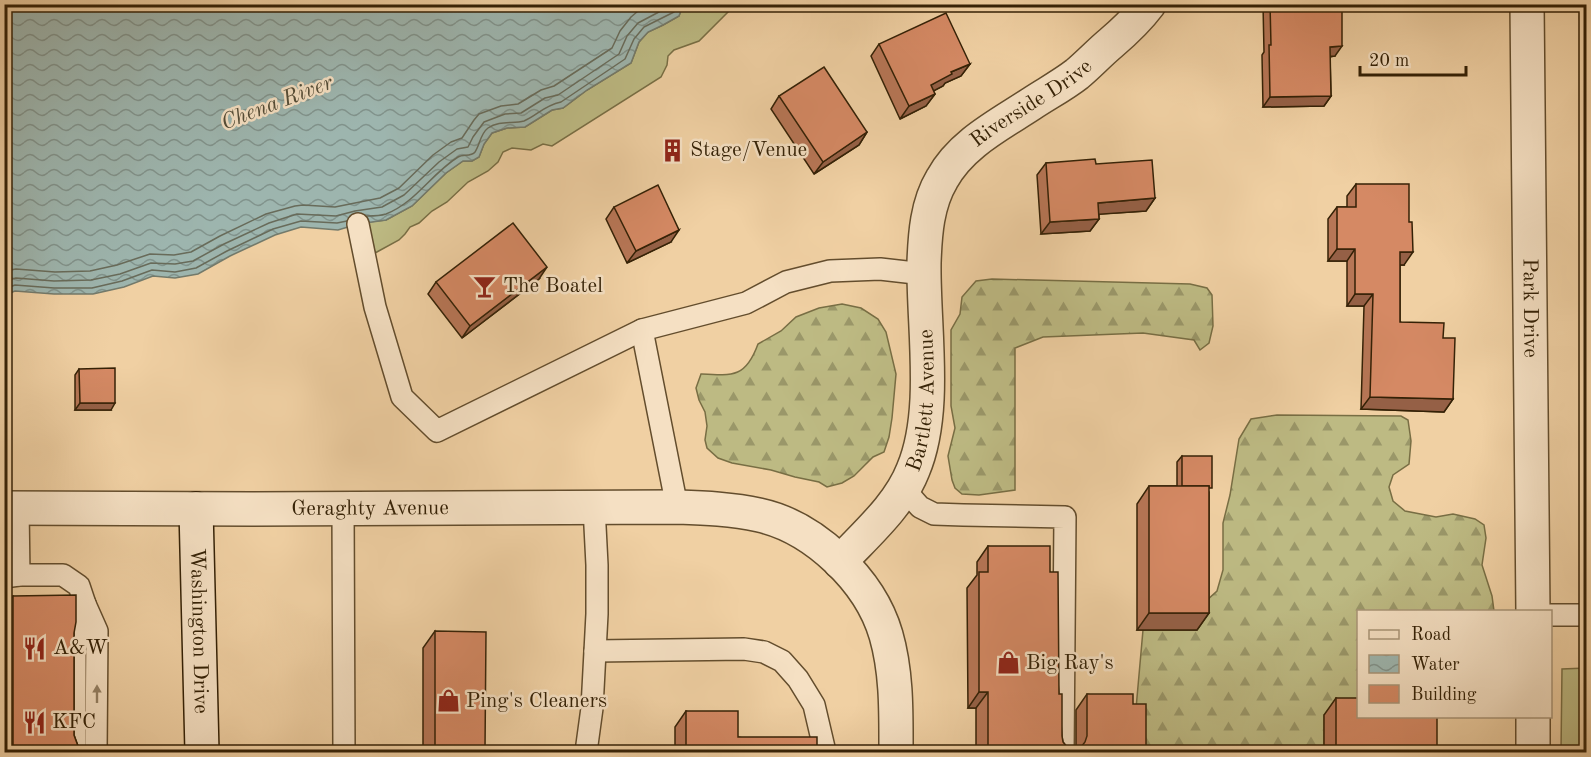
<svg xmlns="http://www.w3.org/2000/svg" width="1591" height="757" viewBox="0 0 1591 757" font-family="'Old Standard TT',serif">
  <defs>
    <pattern id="forest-firs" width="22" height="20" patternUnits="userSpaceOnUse" patternTransform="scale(1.5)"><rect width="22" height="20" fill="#bdba83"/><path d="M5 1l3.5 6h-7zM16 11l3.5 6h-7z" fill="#9a9769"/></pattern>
    <pattern id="water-waves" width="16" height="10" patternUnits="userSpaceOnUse" patternTransform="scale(1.5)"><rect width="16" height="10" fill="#9db5ae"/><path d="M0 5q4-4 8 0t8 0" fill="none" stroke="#81938c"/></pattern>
  </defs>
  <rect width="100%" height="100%" fill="#f0d0a3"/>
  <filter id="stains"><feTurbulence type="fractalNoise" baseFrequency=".00333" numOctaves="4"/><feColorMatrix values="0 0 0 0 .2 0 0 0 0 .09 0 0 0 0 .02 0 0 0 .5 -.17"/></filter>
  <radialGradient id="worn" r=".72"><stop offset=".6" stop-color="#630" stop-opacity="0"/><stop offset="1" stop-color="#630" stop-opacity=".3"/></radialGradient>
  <g fill="#bdba83" stroke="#786e44" stroke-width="1.5">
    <path d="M 683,5 L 735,5 L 699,41 L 674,50 L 668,56 L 667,65 L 661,77 L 552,146 L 543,144 L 531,150 L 512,148 L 503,152 L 498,162 L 488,171 L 468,182 L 447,202 L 432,211 L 419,223 L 410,227 L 405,234 L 399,240 L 375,253 L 368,222 L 386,220 L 412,206 L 446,173 L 463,161 L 472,161 L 479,157 L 484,144 L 492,133 L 507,128 L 525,127 L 552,110 L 563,108 L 587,90 L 631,63 L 639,42 L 648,32 L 663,25 L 679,16 Z"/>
    <path d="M 1586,668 L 1586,752 L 1561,752 L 1562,669 Z"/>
  </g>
  <g fill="url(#forest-firs)" stroke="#786e44" stroke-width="1.5">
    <path d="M 1582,5 L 1586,5 L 1586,40 C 1580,28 1577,17 1582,5 Z"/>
    <path d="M 992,279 L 1190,284 L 1207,288 L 1212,295 L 1213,326 L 1209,343 L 1200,350 L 1194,340 L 1143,333 L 1043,337 L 1015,348 L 1015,490 L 979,495 L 962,494 L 955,488 L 952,480 L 948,456 L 955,428 L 951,406 L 951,330 L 960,314 L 962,297 L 976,281 Z"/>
    <path d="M 842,304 L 861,308 L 878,319 L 886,332 L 896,374 L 892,418 L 889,437 L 884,452 L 873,457 L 854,476 L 842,483 L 827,487 L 819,482 L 795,477 L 771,470 L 732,463 L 718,458 L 707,448 L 705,440 L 707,426 L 705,412 L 699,400 L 696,388 L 701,374 C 734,376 746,377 758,344 L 781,331 L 796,317 L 819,308 Z"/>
    <path d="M 1277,415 L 1401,416 L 1408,420 L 1411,441 L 1409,464 L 1393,475 L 1389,487 L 1393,501 L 1405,511 L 1436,517 L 1453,514 L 1475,519 L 1484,525 L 1486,538 L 1482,565 L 1492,596 L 1494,611 L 1358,612 L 1358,715 L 1324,715 L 1324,752 L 1135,752 L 1135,720 L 1143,630 L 1207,600 L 1217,591 L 1223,570 L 1223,523 L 1230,495 L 1239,439 L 1251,419 Z"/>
  </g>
  <path fill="url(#water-waves)" stroke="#737a6b" stroke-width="1.5" d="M 5,5 L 683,5 L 679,16 L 663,25 L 648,32 L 639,42 L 631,63 L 587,90 L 563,108 L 552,110 L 525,127 L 507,128 L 492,133 L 484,144 L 479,157 L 472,161 L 463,161 L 446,173 L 412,206 L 386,220 L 358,224 L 338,230 L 301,227 L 275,235 L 230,256 L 198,274 L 175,278 L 153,276 L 124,287 L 93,294 L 54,294 L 15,291 L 5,295 Z"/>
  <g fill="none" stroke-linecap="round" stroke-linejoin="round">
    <g stroke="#686b5a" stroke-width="1.5">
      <path d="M 367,216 C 373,216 380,216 386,214 C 415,203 431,174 458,157 C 463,154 471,157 475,152 C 480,145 480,134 488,128 C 499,120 513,124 524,121 C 538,115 543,106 561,102 L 625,59 L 634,39 L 644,27 L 674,12 L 677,4"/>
      <path d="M 4,271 L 16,269 L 55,272 L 90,271 L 117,265 L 150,254 L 174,255 L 191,252 L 220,236 L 266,214 L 295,206 L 303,205 L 335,207 L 380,198 L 399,188 L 433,155 L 451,142 L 462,138 L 474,120 L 479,114 L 501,106 L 518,104 L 541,90 L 554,86 L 612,48 L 620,31 L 631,17 L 638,11 L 654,4"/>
      <path d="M 4,281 L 16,278 L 54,281 L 91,280 L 120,274 L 151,263 L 175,264 L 193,261 L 224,244 L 269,223 L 297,214 L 336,216 L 355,211 L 382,207 L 404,195 L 439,162 L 457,149 L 468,147 L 473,137 L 484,122 L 505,114 L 521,113 L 545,98 L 558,95 L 619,54 L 627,36 L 638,23 L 657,13 L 667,7 L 669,4"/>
      <path d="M 4,289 L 15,285 L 54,288 L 92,288 L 122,281 L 152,270 L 175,272 L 196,268 L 227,251 L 273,229 L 301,221 L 337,223 L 347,221"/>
    </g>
    <defs>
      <g id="lane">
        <path d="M 358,224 L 375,307 L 402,397 L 437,431 L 642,330 L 746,303 L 786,282 L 830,271 L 880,269 L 924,274"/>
        <path d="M 642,330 L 677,507"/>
        <path d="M 904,489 L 920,507 L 934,514 L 963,515 L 1065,517 L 1063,752"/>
        <path d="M 18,508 L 19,575"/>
        <path d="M 343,508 L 344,752"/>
        <path d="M 4,577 L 19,575 L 63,575 L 79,586 L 85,604 L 97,631 L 96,752"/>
        <path d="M 1550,615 L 1586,615"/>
        <path d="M 595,651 L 744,649 L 764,652 L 782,661 L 798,679 L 814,705 L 825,752"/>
        <path d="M 75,752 L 75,650 L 85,604"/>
        <path d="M 586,752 L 592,708 L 597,614 L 597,565 L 594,507"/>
      </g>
      <g id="street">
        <path id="s1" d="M 1527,4 L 1533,612"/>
        <path id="s2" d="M 4,508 L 252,509 L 677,507 C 704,508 732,509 759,515 C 814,527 870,580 886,635 C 897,673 896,714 896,752"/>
        <path id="s3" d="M 840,562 C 866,534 899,506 913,470 C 938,411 923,327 924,263 C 925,234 927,204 942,179 C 961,144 999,125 1031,104 C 1046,94 1063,85 1077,74 C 1089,64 1099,53 1111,43 C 1125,31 1137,20 1149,4"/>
        <path d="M 1533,716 L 1533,752"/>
      </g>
      <g id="secondary">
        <path id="s4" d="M 196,509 L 202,752"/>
      </g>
    </defs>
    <use href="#lane" stroke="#634d2d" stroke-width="24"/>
    <use href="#street" stroke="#634d2d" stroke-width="36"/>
    <use href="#secondary" stroke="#342106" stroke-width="36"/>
    <use href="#lane" stroke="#f5e0c3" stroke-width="21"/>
    <use href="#street" stroke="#f5e0c3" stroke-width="33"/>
    <use href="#secondary" stroke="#f5e0c3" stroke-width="33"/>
  </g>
  <g fill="#b77656" stroke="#342106" stroke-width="1.5">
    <path d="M 1263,4 L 1318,4 L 1335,56 L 1330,57 L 1331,96 L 1324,106 L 1263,107 L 1262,55 L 1264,52 Z"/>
    <path d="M 879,44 L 970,64 L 961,76 L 945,83 L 943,86 L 933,91 L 935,94 L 926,106 L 900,119 L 871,56 Z"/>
    <path d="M 779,96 L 867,132 L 859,145 L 814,174 L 771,109 Z"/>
    <path d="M 1046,163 L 1096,164 L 1155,198 L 1146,211 L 1099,214 L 1099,219 L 1090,231 L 1041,234 L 1037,175 Z"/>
    <path d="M 1356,184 L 1404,265 L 1400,265 L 1400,322 L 1443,338 L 1453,399 L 1444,412 L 1361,409 L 1364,306 L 1347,306 L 1347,261 L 1328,261 L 1328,219 L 1337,207 L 1347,207 L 1347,196 Z"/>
    <path d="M 614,207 L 671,242 L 627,263 L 606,219 Z"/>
    <path d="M 539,279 L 462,338 L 428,294 L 436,282 Z"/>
    <path d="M 79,369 L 111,410 L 75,410 L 75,375 Z"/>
    <path d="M 1182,456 L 1209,492 L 1209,613 L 1197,630 L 1137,630 L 1137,504 L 1149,486 L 1177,486 L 1177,462 Z"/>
    <path d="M 988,546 L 1050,572 L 1062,736 L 1063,742 L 1067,747 L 1076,748 L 1076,710 L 1087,694 L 1133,704 L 1146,753 L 976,753 L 976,708 L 968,708 L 967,588 L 977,575 L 977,562 Z"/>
    <path d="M 13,596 L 74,633 L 74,735 L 78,746 L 74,753 L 4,753 L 4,608 Z"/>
    <path d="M 435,631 L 485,749 L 483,753 L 423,753 L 423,648 Z"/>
    <path d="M 1336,698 L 1437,753 L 1324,753 L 1324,715 Z"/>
    <path d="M 686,711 L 738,737 L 817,753 L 675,753 L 675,727 Z"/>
  </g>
  <g fill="#956046" stroke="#342106" stroke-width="1.5">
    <path d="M 1342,46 L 1335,56 L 1323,57 L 1330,47 Z"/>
    <path d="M 970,64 L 961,76 L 945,83 L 943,86 L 922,97 L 931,85 L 951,72 Z"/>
    <path d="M 935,94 L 926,106 L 900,119 L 909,106 Z"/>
    <path d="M 1331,96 L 1324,106 L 1263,107 L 1270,97 Z"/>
    <path d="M 867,132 L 859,145 L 814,174 L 823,162 Z"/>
    <path d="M 1155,198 L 1146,211 L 1089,215 L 1098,203 Z"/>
    <path d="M 1099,219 L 1090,231 L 1041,234 L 1050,222 Z"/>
    <path d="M 679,230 L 671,242 L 627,263 L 636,251 Z"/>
    <path d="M 1337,249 L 1355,249 L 1347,261 L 1328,261 Z"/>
    <path d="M 1400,252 L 1413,252 L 1404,265 L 1391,265 Z"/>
    <path d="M 547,267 L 539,279 L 462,338 L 470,326 Z"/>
    <path d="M 1355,294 L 1373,294 L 1364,306 L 1347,306 Z"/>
    <path d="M 1370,397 L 1453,399 L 1444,412 L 1361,409 Z"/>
    <path d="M 80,403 L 115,403 L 111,410 L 75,410 Z"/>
    <path d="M 1149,613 L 1209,613 L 1197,630 L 1137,630 Z"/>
    <path d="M 979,692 L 988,692 L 976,708 L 968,708 Z"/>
    <path d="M 13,746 L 78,746 L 74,753 L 8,753 Z"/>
    <path d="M 435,748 L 485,749 L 483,753 L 432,753 Z"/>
  </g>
  <g fill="#d58964" stroke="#342106" stroke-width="1.5">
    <path d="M 1270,4 L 1342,4 L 1342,46 L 1330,47 L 1331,96 L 1270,97 L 1269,45 L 1271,45 Z"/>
    <path d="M 946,13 L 970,64 L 951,72 L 952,74 L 931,85 L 935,94 L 909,106 L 879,44 Z"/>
    <path d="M 824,67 L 867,132 L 823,162 L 779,96 Z"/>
    <path d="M 1095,159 L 1096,164 L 1152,160 L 1155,198 L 1098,203 L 1099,219 L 1050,222 L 1046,163 Z"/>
    <path d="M 1356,184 L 1409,184 L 1409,222 L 1412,222 L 1413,252 L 1400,252 L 1400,322 L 1444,323 L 1443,338 L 1455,338 L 1453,399 L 1370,397 L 1373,294 L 1355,294 L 1355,249 L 1337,249 L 1337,207 L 1356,207 Z"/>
    <path d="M 658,185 L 679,230 L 636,251 L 614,207 Z"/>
    <path d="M 513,223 L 547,267 L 470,326 L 436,282 Z"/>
    <path d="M 115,368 L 115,403 L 80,403 L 79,369 Z"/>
    <path d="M 1182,456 L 1212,456 L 1212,488 L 1209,488 L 1209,486 L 1182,486 Z"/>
    <rect x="1149" y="486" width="60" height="127"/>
    <path d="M 988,546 L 1050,546 L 1050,572 L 1058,572 L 1059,694 L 1062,694 L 1062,736 L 1063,742 L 1067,747 L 1075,749 L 1081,747 L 1085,742 L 1087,736 L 1087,694 L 1133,694 L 1133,704 L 1146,704 L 1146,753 L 988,753 L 988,692 L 979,692 L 979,572 L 988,572 Z"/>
    <path d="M 76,595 L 76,622 L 74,633 L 74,735 L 78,746 L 13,746 L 13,596 Z"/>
    <path d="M 435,631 L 486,632 L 485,749 L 435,748 Z"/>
    <path d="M 1336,698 L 1359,698 L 1359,717 L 1437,717 L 1437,753 L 1336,753 Z"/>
    <path d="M 686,711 L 738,711 L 738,737 L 817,737 L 817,753 L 686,753 Z"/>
  </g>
  <defs><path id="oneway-solid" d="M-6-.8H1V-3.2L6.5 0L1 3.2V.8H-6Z" transform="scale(1.5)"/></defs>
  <use fill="#948064" href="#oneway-solid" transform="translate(97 694) rotate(-90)"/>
  <defs>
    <symbol id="building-bare" viewBox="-9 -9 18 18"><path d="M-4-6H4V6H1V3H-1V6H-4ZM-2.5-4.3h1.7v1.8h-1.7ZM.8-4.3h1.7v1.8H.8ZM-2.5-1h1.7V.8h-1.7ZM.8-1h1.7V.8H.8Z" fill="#8f2418" stroke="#f5e0c3" stroke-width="2.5" paint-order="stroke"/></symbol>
    <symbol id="bar-bare" viewBox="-9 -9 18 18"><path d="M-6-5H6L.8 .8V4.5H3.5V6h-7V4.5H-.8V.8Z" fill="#8f2418" stroke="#f5e0c3" stroke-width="2.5" paint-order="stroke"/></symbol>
    <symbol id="restaurant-bare" viewBox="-9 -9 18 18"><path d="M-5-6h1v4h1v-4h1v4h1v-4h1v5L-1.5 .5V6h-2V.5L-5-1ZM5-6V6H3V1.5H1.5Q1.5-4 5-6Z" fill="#8f2418" stroke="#f5e0c3" stroke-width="2.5" paint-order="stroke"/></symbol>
    <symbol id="shop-bare" viewBox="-9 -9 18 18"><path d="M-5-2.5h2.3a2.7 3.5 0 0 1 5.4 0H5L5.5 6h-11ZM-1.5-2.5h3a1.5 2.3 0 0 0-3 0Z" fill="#8f2418" stroke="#f5e0c3" stroke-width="2.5" paint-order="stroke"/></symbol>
  </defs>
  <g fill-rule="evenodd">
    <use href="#building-bare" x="656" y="134" width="33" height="33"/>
    <use href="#bar-bare" x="468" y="270" width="33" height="33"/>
    <use href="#restaurant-bare" x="18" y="632" width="33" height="33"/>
    <use href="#shop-bare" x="992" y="646" width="33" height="33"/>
    <use href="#shop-bare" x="432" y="684" width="33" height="33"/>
    <use href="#restaurant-bare" x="18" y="706" width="33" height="33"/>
  </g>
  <g text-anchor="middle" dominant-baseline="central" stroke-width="5" stroke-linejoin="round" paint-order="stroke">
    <g font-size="21" fill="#342106" stroke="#f5e0c3">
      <text stroke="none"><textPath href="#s3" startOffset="532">Riverside Drive</textPath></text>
      <text stroke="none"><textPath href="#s1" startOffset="304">Park Drive</textPath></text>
      <text stroke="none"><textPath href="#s3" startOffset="189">Bartlett Avenue</textPath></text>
      <text stroke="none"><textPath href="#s2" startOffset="366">Geraghty Avenue</textPath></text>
      <text stroke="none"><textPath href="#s4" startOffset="122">Washington Drive</textPath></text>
    </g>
    <g font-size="21" fill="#342106" stroke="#f5e0c3" text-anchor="start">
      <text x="690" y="150">Stage/Venue</text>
      <text x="503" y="286">The Boatel</text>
      <text x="53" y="648">A&amp;W</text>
      <text x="1026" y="663">Big Ray's</text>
      <text x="466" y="701">Ping's Cleaners</text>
      <text x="52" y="722">KFC</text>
    </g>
    <g font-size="22" font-style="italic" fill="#544d38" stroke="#f5e0c3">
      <text transform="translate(277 103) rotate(-21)">Chena River</text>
    </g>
  </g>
  <rect width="1591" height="757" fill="none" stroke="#f0d0a3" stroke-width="24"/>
  <rect x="6" y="6" width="1579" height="745" fill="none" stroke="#342106" stroke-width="3"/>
  <rect x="12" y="12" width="1567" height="733" fill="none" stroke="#342106" stroke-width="1.5"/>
  <rect x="1357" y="610" width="195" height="108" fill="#f5e0c3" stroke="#a89477" stroke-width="1.5"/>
  <rect x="1369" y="630" width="30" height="9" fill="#f5e0c3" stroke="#a89477" stroke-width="1.5"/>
  <text x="1411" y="640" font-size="18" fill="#342106">Road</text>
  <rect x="1369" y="655" width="30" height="18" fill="url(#water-waves)" stroke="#a89477" stroke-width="1.5"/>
  <text x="1411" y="670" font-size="18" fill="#342106">Water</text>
  <rect x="1369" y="685" width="30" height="18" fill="#d58964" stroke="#a89477" stroke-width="1.5"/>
  <text x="1411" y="700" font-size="18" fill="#342106">Building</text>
  <path d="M1360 66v9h106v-9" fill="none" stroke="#342106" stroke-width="3"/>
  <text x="1369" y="66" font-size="18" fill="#342106" stroke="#f5e0c3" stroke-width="4.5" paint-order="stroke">20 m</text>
  <rect width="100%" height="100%" filter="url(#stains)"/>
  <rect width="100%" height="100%" fill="url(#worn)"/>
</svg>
